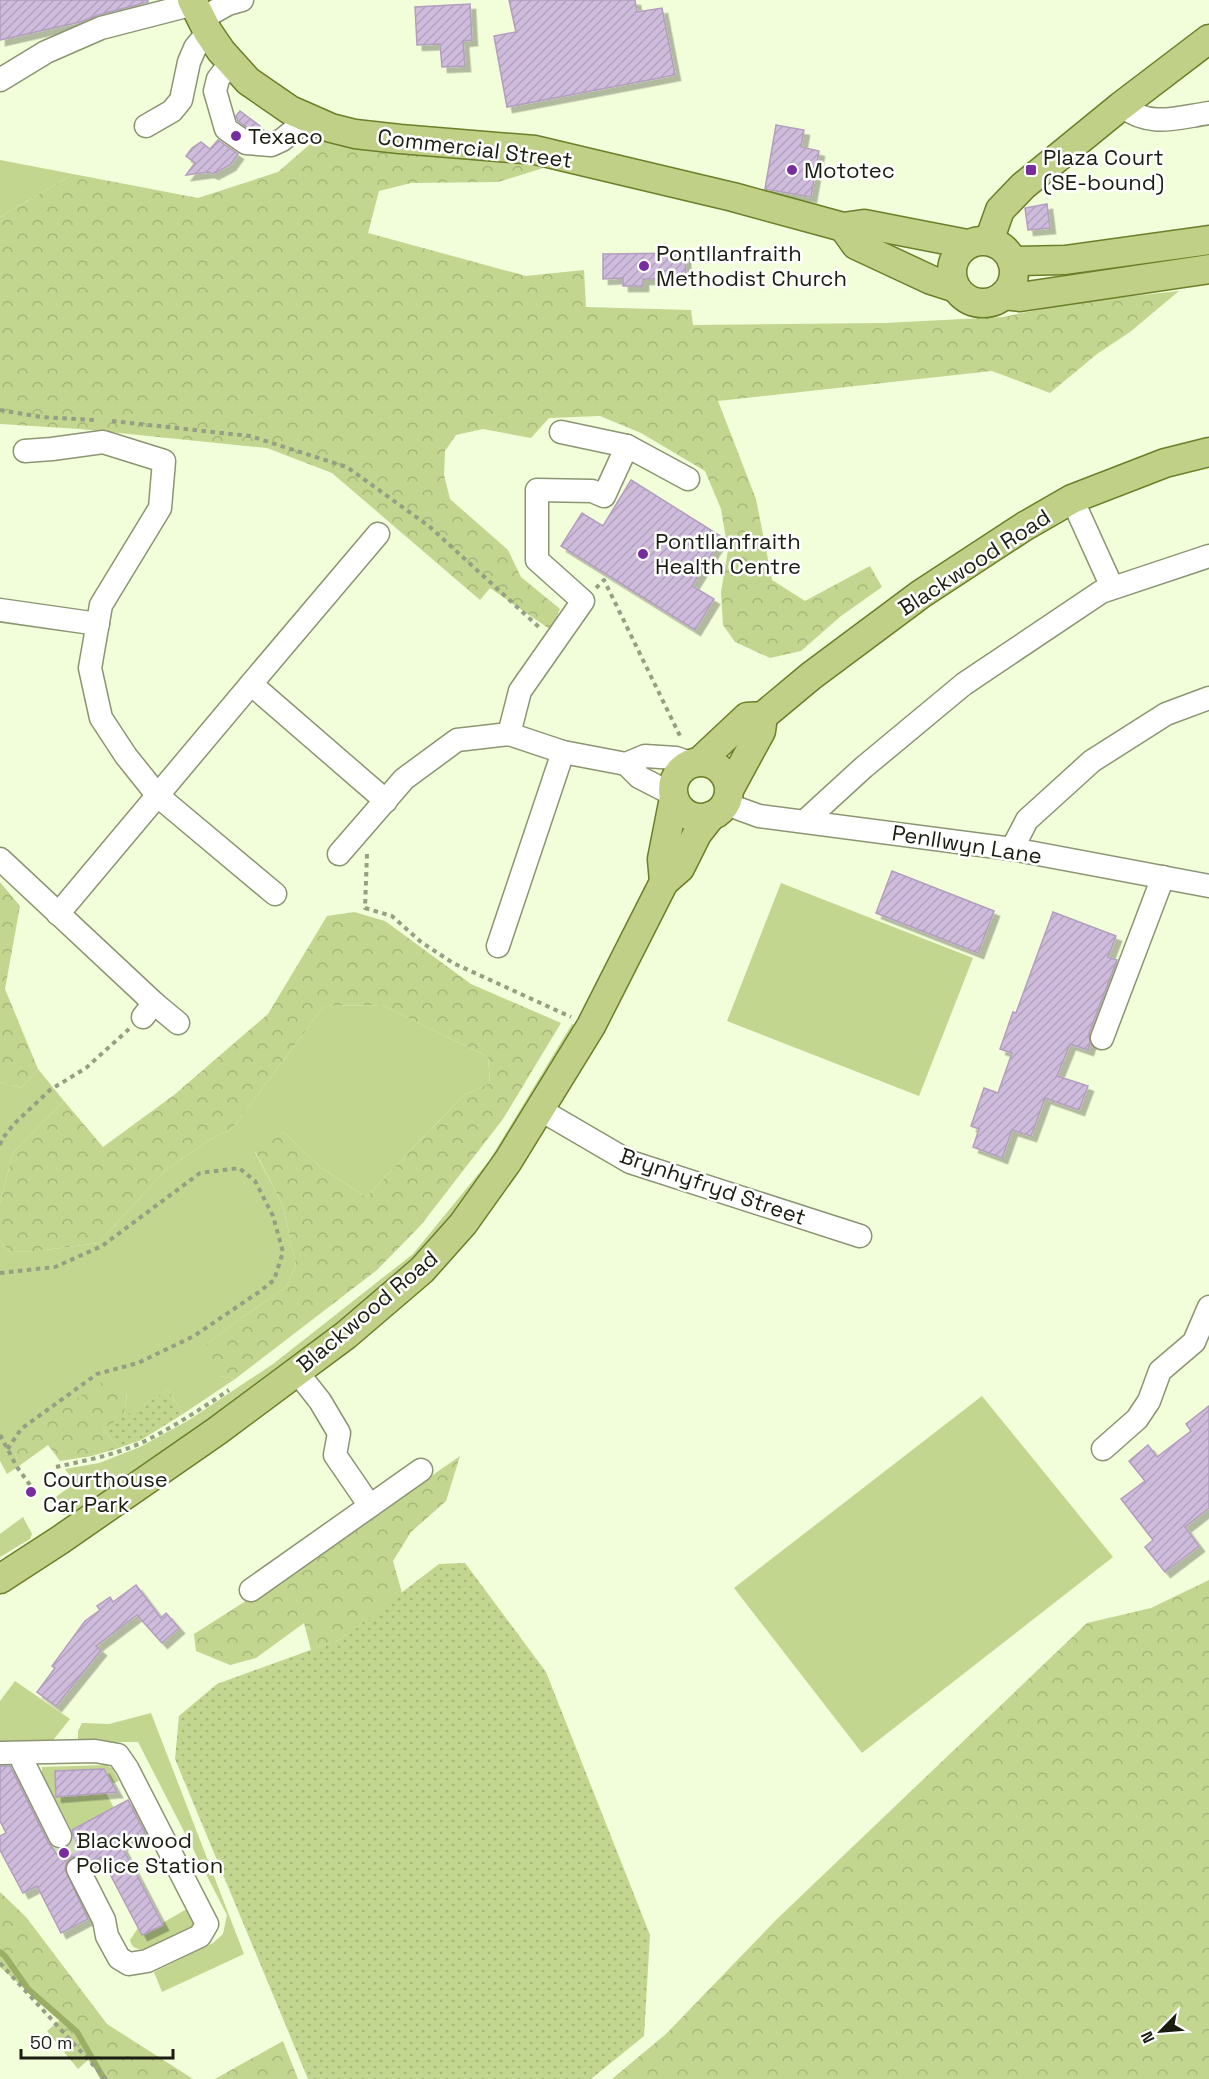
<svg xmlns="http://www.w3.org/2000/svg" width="1209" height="2079" viewBox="0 0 1209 2079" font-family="'Space Grotesk',sans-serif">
  <defs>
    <pattern id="forest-crowns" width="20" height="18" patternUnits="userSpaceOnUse" patternTransform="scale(1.5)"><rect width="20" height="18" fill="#c2d68f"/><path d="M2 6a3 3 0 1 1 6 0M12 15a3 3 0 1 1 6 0" fill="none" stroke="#a6b77a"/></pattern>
    <pattern id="park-dots" width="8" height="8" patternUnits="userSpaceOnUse" patternTransform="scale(1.5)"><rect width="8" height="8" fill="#c2d68f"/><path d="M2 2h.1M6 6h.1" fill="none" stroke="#a6b77a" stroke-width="1.8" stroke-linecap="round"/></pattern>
    <pattern id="building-hatch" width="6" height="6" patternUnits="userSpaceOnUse" patternTransform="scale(1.5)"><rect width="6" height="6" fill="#cfbcdd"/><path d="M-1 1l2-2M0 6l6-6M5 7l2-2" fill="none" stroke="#b1a1bd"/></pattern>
    <filter id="shadow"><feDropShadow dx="5.5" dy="5.5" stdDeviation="0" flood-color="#0004"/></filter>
  </defs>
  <rect width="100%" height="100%" fill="#f2fdd9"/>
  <g fill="#c2d68f">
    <path d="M 0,160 L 73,174 L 0,217 Z"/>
    <path d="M 781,883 L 973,958 L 919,1096 L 727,1021 Z"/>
    <path d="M 382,1005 L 488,1057 L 490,1083 L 464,1095 L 366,1197 L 320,1167 L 284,1132 L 255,1152 L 283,1206 L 296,1265 L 286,1287 L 233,1324 L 206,1345 L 219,1376 L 235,1379 L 183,1414 L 168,1390 L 124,1417 L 127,1393 L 14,1450 L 19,1466 L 7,1474 L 0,1461 L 0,1241 L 10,1252 L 38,1251 L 98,1243 L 165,1171 L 209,1140 L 232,1129 L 324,1006 Z"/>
    <path d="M 572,1024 L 576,1025 L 503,1149 L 463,1205 L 414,1263 L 337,1326 L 105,1498 L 101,1493 L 70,1514 L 63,1515 L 50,1501 L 75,1483 L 65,1469 L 99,1463 L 140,1447 L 189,1420 L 273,1364 L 413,1254 L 489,1161 Z"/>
    <path d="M 38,1069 L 64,1101 L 13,1153 L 0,1203 L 0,1082 L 21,1088 Z"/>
    <path d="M 982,1396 L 1113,1557 L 862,1753 L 734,1588 Z"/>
    <path d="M 23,1517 L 32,1534 L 30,1539 L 0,1557 L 0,1534 Z"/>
    <path d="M 15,1681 L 70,1719 L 50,1744 L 0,1745 L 0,1701 Z"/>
    <path d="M 151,1713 L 244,1954 L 162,1992 L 154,1972 L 213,1943 L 223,1934 L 227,1915 L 138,1742 L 78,1742 L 78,1731 L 82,1723 L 109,1724 Z"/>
    <path d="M 106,1765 L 112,1768 L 119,1781 L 112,1784 L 104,1769 L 55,1771 L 56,1797 L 106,1793 L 114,1808 L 71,1830 L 42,1773 L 42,1767 Z"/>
    <path d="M 190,1907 L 196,1921 L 192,1931 C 179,1937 134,1963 130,1940 L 138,1928 L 142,1935 Z"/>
  </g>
  <g fill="url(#forest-crowns)">
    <path d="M 316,139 L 553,165 L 498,182 L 411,183 L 379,191 L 368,233 L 526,276 L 584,270 L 586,307 L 691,310 L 693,325 L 885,323 L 1003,317 L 1077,302 L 1179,291 L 1130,332 L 1097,354 L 1050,393 L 992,371 L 718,401 L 756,499 L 772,580 L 805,601 L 870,566 L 882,587 L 841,616 L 801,651 L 770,658 L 735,642 L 723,625 L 721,592 L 728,550 L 721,509 L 705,471 L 641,433 L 600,416 L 549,418 L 531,438 L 483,429 L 456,435 L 445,451 L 444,475 L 450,499 L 508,550 L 521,577 L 560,609 L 551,630 L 490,588 L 480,600 L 332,473 L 267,448 L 80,429 L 0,424 L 0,217 L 73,174 L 198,198 L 278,172 Z"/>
    <path d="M 0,882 L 20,906 L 5,989 L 38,1069 L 21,1088 L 0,1082 Z"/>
    <path d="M 354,912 L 385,921 L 471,984 L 561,1023 L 503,1119 L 421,1225 L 377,1270 L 235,1379 L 219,1376 L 208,1360 L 206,1345 L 233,1324 L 286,1287 L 296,1265 L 283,1206 L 255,1151 L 284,1132 L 320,1167 L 366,1197 L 464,1095 L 490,1083 L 488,1057 L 382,1005 L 324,1006 L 232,1129 L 209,1140 L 165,1171 L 98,1243 L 38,1251 L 10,1252 L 0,1241 L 0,1203 L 13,1153 L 64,1101 L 103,1147 L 174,1095 L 268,1014 L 327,916 Z"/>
    <path d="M 109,1377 L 127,1393 L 124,1417 L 103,1429 L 119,1448 L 92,1456 L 60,1461 L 48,1445 L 19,1466 L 14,1450 L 24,1434 Z"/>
    <path d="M 460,1456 L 446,1501 L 411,1532 L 393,1561 L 402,1593 L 341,1639 L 311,1650 L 304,1623 L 256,1658 L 230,1665 L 196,1651 L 194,1634 L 312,1559 Z"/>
    <path d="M 1209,1580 L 1209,2079 L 612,2079 L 666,2034 L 777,1919 L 1087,1623 L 1151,1608 Z"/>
    <path d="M 0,1892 L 26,1917 L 107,2024 L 193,2079 L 104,2079 L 88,2060 L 78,2069 L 47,2031 L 60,2020 L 0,1967 Z"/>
    <path d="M 283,2041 L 298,2079 L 215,2079 Z"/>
  </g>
  <g fill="url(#park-dots)">
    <path d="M 168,1390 L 183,1414 L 141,1440 L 119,1448 L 103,1429 Z"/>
    <path d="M 465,1563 L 546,1672 L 650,1935 L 644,2036 L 591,2079 L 308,2079 L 175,1759 L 179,1716 L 217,1684 L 341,1639 L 439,1564 Z"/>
  </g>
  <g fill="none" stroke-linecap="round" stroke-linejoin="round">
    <path stroke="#9aae64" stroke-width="6" d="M 0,1952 L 5,1956 L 28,1989 L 77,2032 L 104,2079"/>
  </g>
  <g fill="url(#building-hatch)" stroke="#b29fbe" stroke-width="1.5" filter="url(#shadow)">
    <path d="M 0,0 L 148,0 L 148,2 L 98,15 L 80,22 L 0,40 Z"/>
    <path d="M 509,0 L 635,0 L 637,12 L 662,8 L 675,75 L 507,107 L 494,36 L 516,32 Z"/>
    <path d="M 470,4 L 472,40 L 463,41 L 465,66 L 442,67 L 440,44 L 417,45 L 415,7 Z"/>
    <path d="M 240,111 L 260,126 L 256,130 L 251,130 L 238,121 L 236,116 Z"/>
    <path d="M 776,125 L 804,130 L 801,147 L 819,151 L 811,197 L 765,189 Z"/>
    <path d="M 218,140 L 238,154 L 230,165 L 213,174 L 209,172 L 186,175 L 195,163 L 186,156 L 192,148 L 201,142 L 210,149 Z"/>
    <path d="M 1047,204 L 1050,228 L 1028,230 L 1025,208 Z"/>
    <path d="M 685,253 L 686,279 L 643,279 L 643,286 L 623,286 L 623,278 L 603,279 L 603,254 Z"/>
    <path d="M 631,480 L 722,537 L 692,586 L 714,599 L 695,630 L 561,546 L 582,513 L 603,526 Z"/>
    <path d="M 892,871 L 994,911 L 978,953 L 876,913 Z"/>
    <path d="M 1053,912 L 1116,936 L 1108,957 L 1117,960 L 1089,1033 L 1090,1044 L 1088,1050 L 1070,1044 L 1057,1076 L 1088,1086 L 1079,1110 L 1045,1098 L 1031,1136 L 1012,1130 L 1002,1158 L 973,1147 L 979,1129 L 971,1126 L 984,1088 L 998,1093 L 1012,1053 L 1000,1049 L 1013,1012 L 1016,1013 Z"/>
    <path d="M 1209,1406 L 1209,1508 L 1185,1527 L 1199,1546 L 1165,1572 L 1145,1547 L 1153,1540 L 1121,1499 L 1145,1481 L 1129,1461 L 1148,1445 L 1157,1457 L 1191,1431 L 1186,1424 Z"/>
    <path d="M 136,1585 L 161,1618 L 166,1613 L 179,1628 L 162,1643 L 137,1615 L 96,1646 L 101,1650 L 56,1706 L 37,1692 L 55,1668 L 52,1666 L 85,1621 L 100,1610 L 97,1606 L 110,1597 L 113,1602 Z"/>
    <path d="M 0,1766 L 10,1766 L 48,1842 L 58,1856 L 57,1849 L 65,1848 L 72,1843 L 73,1836 L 72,1830 L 128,1800 L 145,1833 L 121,1845 L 163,1925 L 142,1935 L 101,1857 L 90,1863 L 85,1857 L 78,1856 L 71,1857 L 67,1861 L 65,1869 L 88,1919 L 61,1933 L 37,1886 L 23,1893 L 0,1850 L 0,1836 L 6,1833 L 0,1821 Z"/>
    <path d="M 104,1769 L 117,1792 L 56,1797 L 55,1771 Z"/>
  </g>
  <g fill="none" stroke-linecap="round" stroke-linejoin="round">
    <path stroke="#d2dbbb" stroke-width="22" stroke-dasharray="22 11" stroke-linecap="butt" d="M 60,1836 L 78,1869"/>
    <defs>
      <g id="minor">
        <path d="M 201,19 L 228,4 L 242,0"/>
        <path d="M 231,62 L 218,79 L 215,91 L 226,129 L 246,143 L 271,145 L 282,140 L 293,131 L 302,116"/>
        <path d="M 0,80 L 46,52 L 101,28 L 194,4"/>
        <path d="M 1121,106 C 1151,128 1175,118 1209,113"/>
        <path d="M 146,126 L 172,111 L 181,100 L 189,62 L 195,48 L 208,32"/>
        <path d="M 561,432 L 627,446 L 688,479"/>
        <path d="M 25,451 L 52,449 L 103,442 L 164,461 L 160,508 L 101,605 L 90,668 L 101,718 L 126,756 L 158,796 L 275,894"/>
        <path d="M 1072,499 L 1112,587"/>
        <path d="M 0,610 L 98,624"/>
        <path d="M 251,684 L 378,534"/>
        <path d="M 509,734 L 520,691 L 583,601 L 537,560 L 537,490 L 592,491 L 604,496 L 627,446"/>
        <path d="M 626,764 L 639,777 L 674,795"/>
        <path d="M 726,804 L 759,816 L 1012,849 L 1209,886"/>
        <path d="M 805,821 L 864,767 L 964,684 L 1101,592 L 1209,556"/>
        <path d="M 1012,849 L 1027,820 L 1092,761 L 1166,714 L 1209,698"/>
        <path d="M 339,854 L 404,779 L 457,740 L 509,734 L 563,752 L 626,764 L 645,756 L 676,758 L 691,763"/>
        <path d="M 0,859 L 154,1003"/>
        <path d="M 58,914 L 251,684 L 386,801"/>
        <path d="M 498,946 L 563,752"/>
        <path d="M 143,1017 L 154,1003 L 178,1023"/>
        <path d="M 1102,1038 L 1163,877"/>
        <path d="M 539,1109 L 630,1162 L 860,1236"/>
        <path d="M 297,1372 L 320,1401 L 339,1433 L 335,1455 L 370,1506"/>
        <path d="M 1103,1449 L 1137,1419 L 1149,1401 L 1160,1371 L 1194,1342 L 1209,1307"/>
        <path d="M 251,1590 L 421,1470"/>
        <path d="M 0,1753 L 95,1751 L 118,1755 L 127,1768 L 207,1924 L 200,1936 L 147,1961 L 129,1964 L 119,1958 L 107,1936 L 104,1920 L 78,1869"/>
        <path d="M 22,1753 L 23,1762 L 60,1836"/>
      </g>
      <g id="major">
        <path d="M 192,0 L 208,32 L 221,51 L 248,81 L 290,110 L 331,128 L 355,134 L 400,139 L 535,150 L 733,197 L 843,227 L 864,224 L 967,244"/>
        <path d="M 843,227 L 856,245 L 931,280 L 956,288"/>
        <circle cx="983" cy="272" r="31"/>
        <path d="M 989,241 L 1000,210 L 1023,186 L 1121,106 L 1209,39"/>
        <path d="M 1012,261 L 1065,260 L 1209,240"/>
        <path d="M 1004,295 L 1020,297 L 1209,269"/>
        <path d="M 699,762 L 747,717 L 763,716 L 811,676 L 921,594 L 1025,526 L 1072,499 L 1165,463 L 1209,452"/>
        <circle cx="701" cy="790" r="28"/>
        <path d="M 730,788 L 761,731 L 763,716"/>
        <path d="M 664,882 L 662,859 L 674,798"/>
        <path d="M 0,1579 L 60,1540 L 217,1431 L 346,1335 L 422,1270 L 463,1224 L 508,1161 L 591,1026 L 664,882 L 680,868 L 697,834 L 711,816"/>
      </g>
    </defs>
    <use href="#minor" stroke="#8b9573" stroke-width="25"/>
    <use href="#major" stroke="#6b7e29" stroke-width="31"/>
    <g stroke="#969e84" stroke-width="4" stroke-dasharray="4.5 4.5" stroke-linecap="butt">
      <path d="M 0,410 L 42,417 L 96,420"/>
      <path d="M 112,421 L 250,436 L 347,467 L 430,527 L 541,629"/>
      <path d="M 596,588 L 604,580 L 681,738"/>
      <path d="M 367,854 L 365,908 L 392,916 L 421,942 L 453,963 L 571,1017"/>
      <path d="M 0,1145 L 2,1139 L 14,1124 L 50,1090 L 86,1068 L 129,1029"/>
      <path d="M 0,1273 L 55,1267 L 102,1246 L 200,1173 L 239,1168 L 255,1181 L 273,1216 L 283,1252 L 274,1280 L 259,1292 L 194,1336 L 138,1363 L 97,1374 L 21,1429 L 7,1450"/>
      <path d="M 0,1435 L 17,1467 L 30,1485"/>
      <path d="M 56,1467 C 84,1461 114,1455 141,1443 C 172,1428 201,1409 229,1390"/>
      <path d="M 0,1963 L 106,2079"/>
    </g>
    <use href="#minor" stroke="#fff" stroke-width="22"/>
    <use href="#major" stroke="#c0d187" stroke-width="28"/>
  </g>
  <g fill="#782d9f" stroke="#fff" stroke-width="2">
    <circle cx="236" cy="136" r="6"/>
    <circle cx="792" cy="170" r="6"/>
    <rect x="1025" y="164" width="12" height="12" rx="3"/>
    <circle cx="644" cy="266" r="6"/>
    <circle cx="643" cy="554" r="6"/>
    <circle cx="31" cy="1492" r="6"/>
    <circle cx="64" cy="1853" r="6"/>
  </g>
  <g text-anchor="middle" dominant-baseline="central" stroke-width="5" stroke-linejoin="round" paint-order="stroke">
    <g font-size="22" fill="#1a1d10" stroke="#fff" text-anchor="start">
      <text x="248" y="136">Texaco</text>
      <text x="1043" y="157">Plaza Court<tspan x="1043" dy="25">(SE-bound)</tspan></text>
      <text x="804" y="170">Mototec</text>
      <text x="656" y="253">Pontllanfraith<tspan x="656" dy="25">Methodist Church</tspan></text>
      <text x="655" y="541">Pontllanfraith<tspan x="655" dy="25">Health Centre</tspan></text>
      <text x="43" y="1479">Courthouse<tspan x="43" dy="25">Car Park</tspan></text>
      <text x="76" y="1840">Blackwood<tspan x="76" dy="25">Police Station</tspan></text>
    </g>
    <g font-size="22" fill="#1a1d10" stroke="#fff">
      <text transform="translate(475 148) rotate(7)">Commercial Street</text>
      <text transform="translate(974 562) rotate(-33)">Blackwood Road</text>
      <text transform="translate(967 844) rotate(9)">Penllwyn Lane</text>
      <text transform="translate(713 1186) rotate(19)">Brynhyfryd Street</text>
      <text transform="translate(367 1311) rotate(-40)">Blackwood Road</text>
    </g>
  </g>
  <g transform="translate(1161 2031) rotate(245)" stroke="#ffffff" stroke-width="4.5" paint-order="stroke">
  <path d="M0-4.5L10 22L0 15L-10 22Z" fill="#1a1d10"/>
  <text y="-9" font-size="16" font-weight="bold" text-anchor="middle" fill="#1a1d10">N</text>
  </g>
  <path d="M21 2049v9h152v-9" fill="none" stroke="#1a1d10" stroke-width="3"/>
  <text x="30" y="2049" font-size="18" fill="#1a1d10" stroke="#ffffff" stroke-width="4.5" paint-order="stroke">50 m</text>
</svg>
